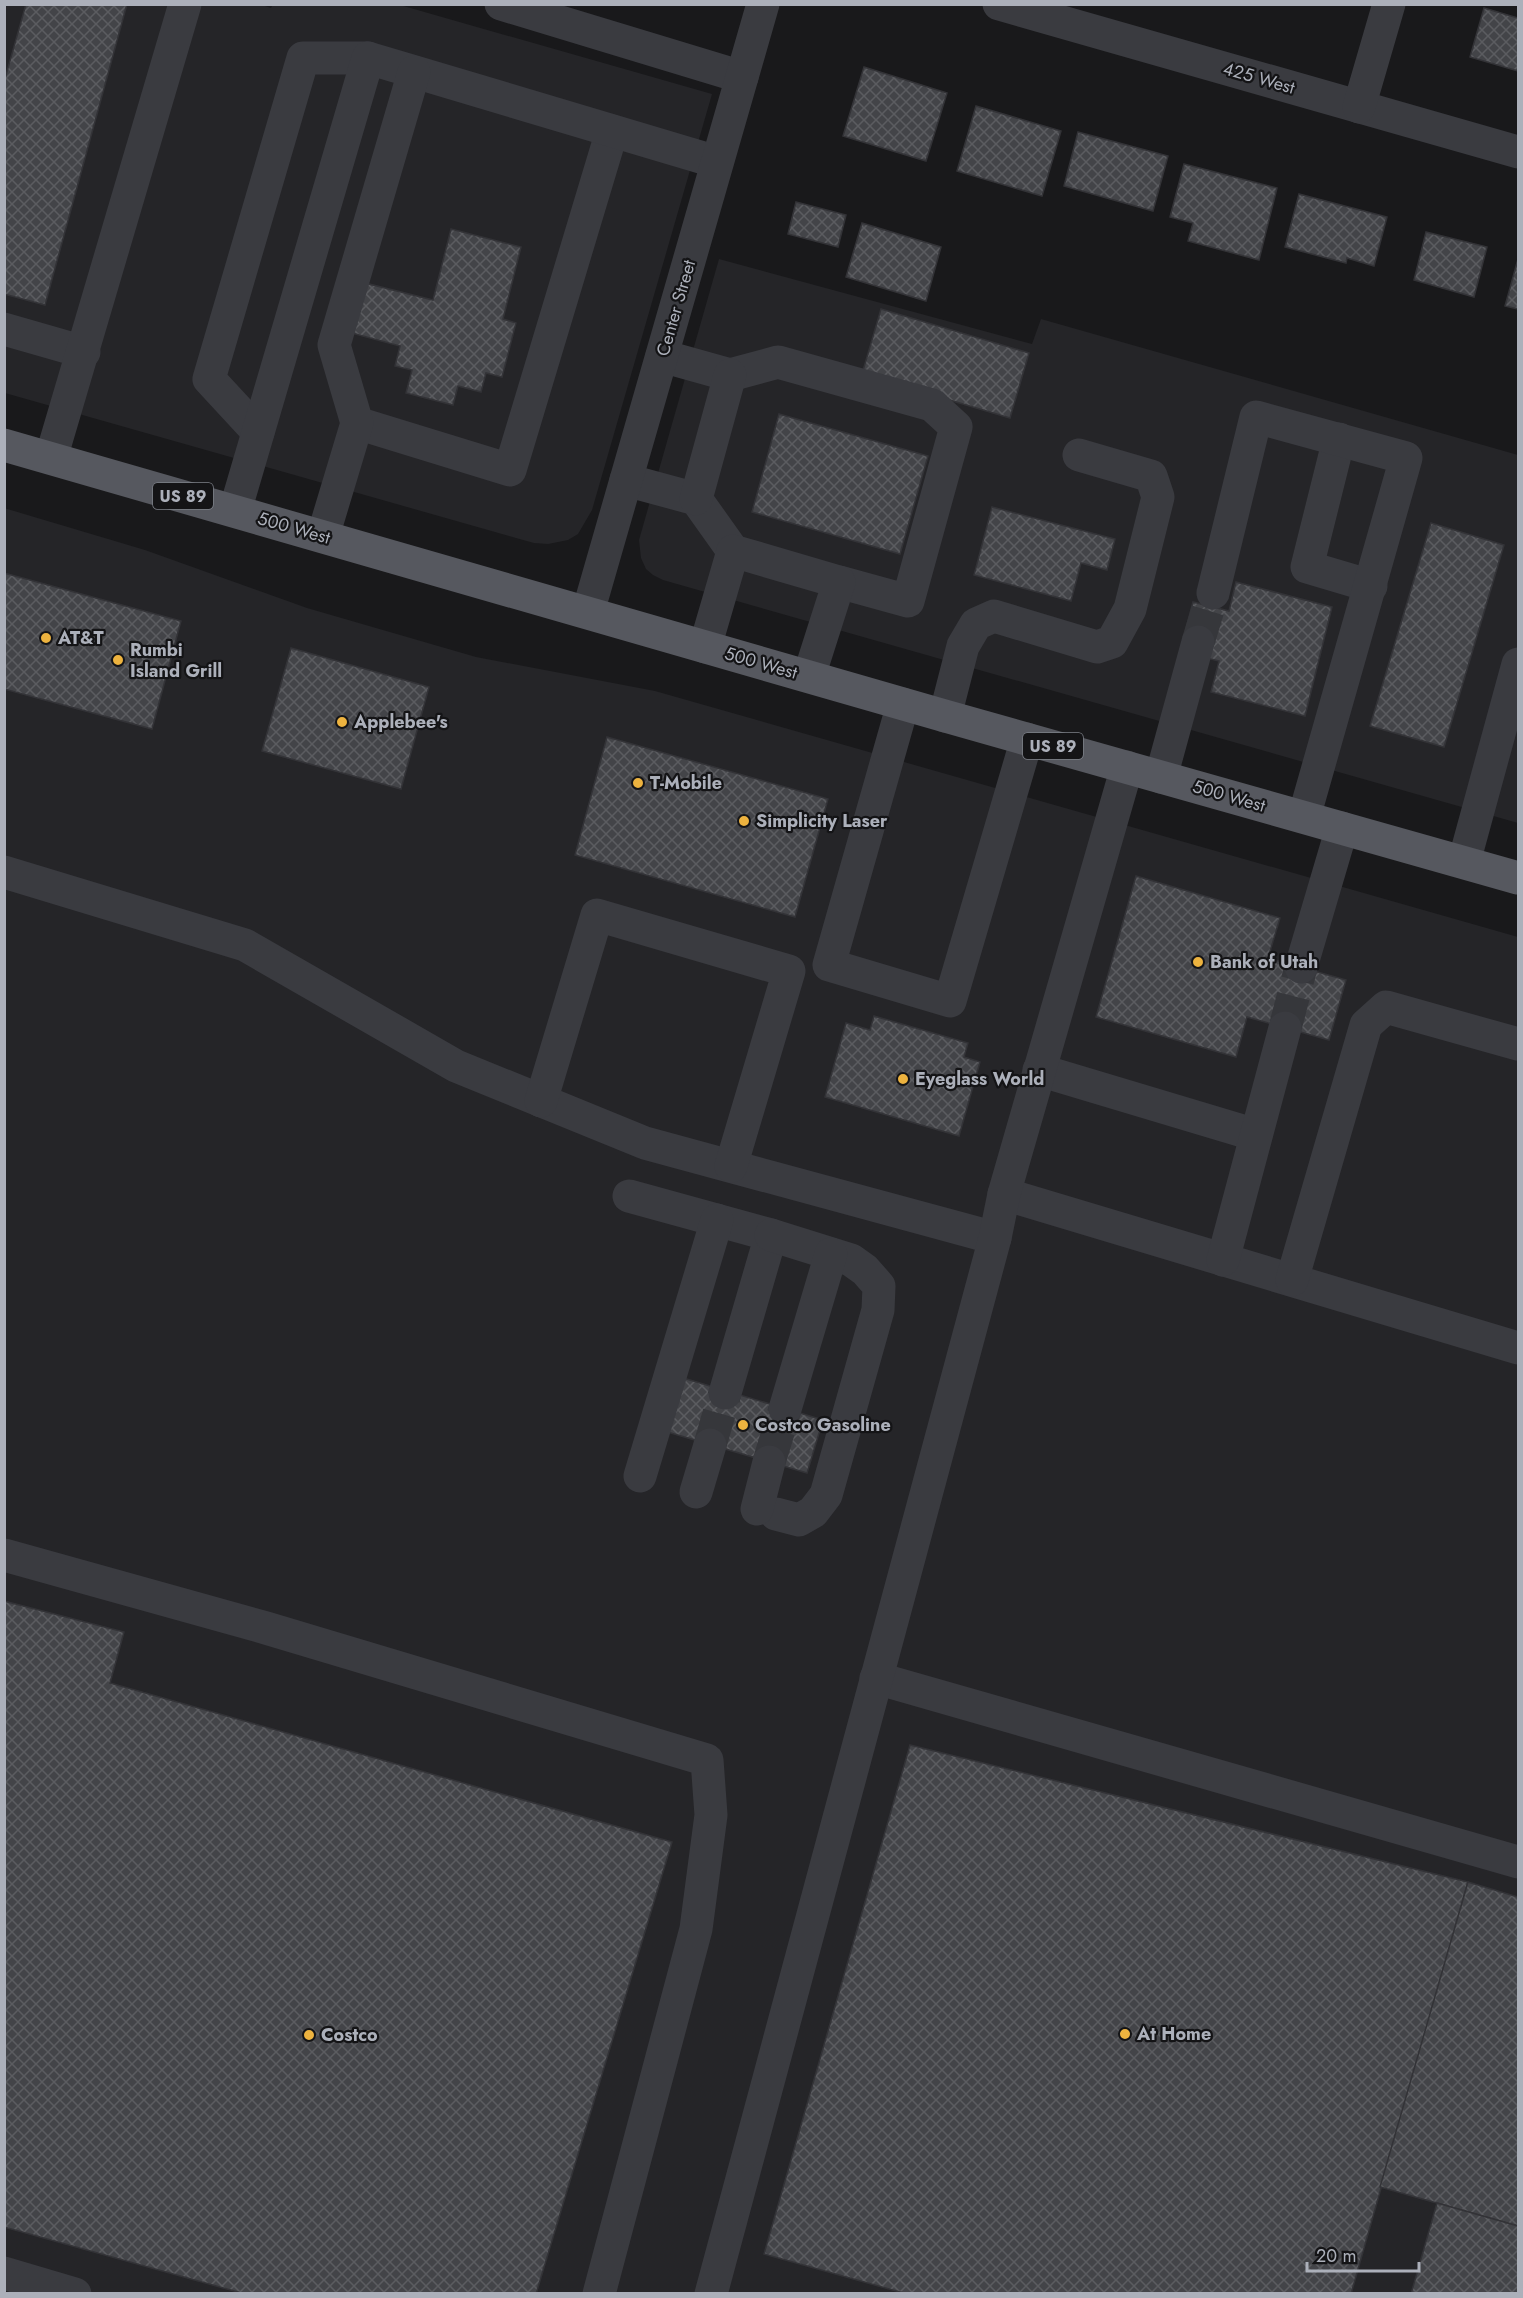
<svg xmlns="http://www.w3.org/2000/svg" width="1523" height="2298" viewBox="0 0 1523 2298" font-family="Jost,sans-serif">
  <defs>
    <pattern id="building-cross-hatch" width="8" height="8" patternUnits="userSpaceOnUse" patternTransform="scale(1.5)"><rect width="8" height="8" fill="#434448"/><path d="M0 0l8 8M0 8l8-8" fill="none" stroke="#5b5c60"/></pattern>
  </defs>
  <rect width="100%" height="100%" fill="#19191b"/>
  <g fill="#252528">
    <path d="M 259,4 L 271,8 L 273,4 L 400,5 L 712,94 L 592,510 L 578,534 L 568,540 L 548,544 L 534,543 L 5,393 L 4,5 Z"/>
    <path d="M 719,259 L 1032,344 L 1041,319 L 1518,455 L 1518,823 L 663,580 L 653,575 L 646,569 L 641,558 L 639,540 Z"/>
    <path d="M 4,508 L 145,550 L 307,608 L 476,657 L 655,691 L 1518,937 L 1518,2293 L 5,2293 Z"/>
  </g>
  <g fill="url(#building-cross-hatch)" stroke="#333337" stroke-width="1.5">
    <path d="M 26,4 L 127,4 L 45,305 L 4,294 L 4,82 Z"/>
    <path d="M 1484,8 L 1518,18 L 1518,71 L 1470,57 Z"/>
    <path d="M 864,67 L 947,93 L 926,161 L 843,136 Z"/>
    <path d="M 976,106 L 1061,131 L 1042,196 L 957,171 Z"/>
    <path d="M 1078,132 L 1168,156 L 1153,211 L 1064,186 Z"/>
    <path d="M 1184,164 L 1277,188 L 1259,260 L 1188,241 L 1193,223 L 1170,217 Z"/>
    <path d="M 1299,194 L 1387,217 L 1374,266 L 1347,258 L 1346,263 L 1285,247 Z"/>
    <path d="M 796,202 L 846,215 L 838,247 L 788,234 Z"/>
    <path d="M 862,223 L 941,247 L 926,301 L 846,277 Z"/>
    <path d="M 451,229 L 521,247 L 503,319 L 516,323 L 502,377 L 486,373 L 481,392 L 458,386 L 453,405 L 406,393 L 412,370 L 395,366 L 400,346 L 348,332 L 361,282 L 433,300 Z"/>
    <path d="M 1426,232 L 1487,247 L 1474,297 L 1414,280 Z"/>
    <path d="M 1518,259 L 1518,309 L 1505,306 Z"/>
    <path d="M 881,309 L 1029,353 L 1010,418 L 862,374 Z"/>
    <path d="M 779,414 L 928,456 L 900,554 L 752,512 Z"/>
    <path d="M 992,507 L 1115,539 L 1107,570 L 1081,563 L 1071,601 L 974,575 Z"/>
    <path d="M 1431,523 L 1504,545 L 1444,747 L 1370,726 Z"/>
    <path d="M 4,573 L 181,621 L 152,729 L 4,689 Z"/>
    <path d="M 1236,582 L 1332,607 L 1305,716 L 1211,692 L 1219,661 L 1180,651 L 1193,602 L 1229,611 Z"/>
    <path d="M 291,648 L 429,687 L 401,789 L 262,751 Z"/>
    <path d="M 607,737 L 828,799 L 795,917 L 575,855 Z"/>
    <path d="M 1136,876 L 1280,918 L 1268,958 L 1346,980 L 1329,1040 L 1247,1017 L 1236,1057 L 1096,1017 Z"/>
    <path d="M 874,1016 L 968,1043 L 964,1057 L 980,1062 L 959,1136 L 825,1097 L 846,1023 L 870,1030 Z"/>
    <path d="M 680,1377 L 823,1420 L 807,1473 L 664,1431 Z"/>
    <path d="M 4,1601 L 124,1632 L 110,1683 L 672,1842 L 536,2294 L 245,2294 L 4,2227 Z"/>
    <path d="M 910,1745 L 1468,1882 L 1351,2294 L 907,2294 L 764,2254 Z"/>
    <path d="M 1468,1882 L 1518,1897 L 1518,2226 L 1380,2187 Z"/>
    <path d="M 1437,2203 L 1518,2226 L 1518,2294 L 1411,2294 Z"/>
  </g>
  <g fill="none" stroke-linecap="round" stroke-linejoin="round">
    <g stroke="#36373b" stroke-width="33" stroke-dasharray="33 16" stroke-linecap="butt">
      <path d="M 1198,642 L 1213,593"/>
      <path d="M 1285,1028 L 1301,967"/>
      <path d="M 710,1445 L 725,1393"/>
      <path d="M 769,1462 L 785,1409"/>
    </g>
    <g stroke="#3a3b40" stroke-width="33">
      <path d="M 501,4 L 742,77"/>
      <path d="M 999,4 L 1518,152"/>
      <path d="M 1359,107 L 1389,4"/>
      <path d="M 4,329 L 84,352"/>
      <path d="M 662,356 L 730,375 L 778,362 L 932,405 L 956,427 L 908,601 L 839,582"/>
      <path d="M 357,423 L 510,470 L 612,131"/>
      <path d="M 258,432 L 209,379 L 303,58 L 368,58"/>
      <path d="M 1339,439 L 1307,567 L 1371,586"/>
      <path d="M 51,458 L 185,4"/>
      <path d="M 626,480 L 696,499 L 733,551"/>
      <path d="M 696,499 L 730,375"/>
      <path d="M 235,511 L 368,58 L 717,162"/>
      <path d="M 323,536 L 357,423 L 334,345 L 414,72"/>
      <path d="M 1213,593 L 1256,417 L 1406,458 L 1304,817"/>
      <path d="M 588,612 L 763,4"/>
      <path d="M 705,647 L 733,551 L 839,582 L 809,676"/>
      <path d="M 903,704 L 829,965 L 950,1001 L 1027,739"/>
      <path d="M 945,716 L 963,646 L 976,624 L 994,616 L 1097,647 L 1112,642 L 1130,609 L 1158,497 L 1151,476 L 1079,455"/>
      <path d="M 1161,777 L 1198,642"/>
      <path d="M 1464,862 L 1518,664"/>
      <path d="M 4,872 L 245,945 L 456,1066 L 645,1143 L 995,1238"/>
      <path d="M 1301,967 L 1342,828"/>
      <path d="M 1039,1070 L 1256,1135"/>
      <path d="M 541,1101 L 597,915 L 789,971 L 731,1166"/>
      <path d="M 1004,1194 L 1518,1348"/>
      <path d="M 629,1196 L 771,1235 L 725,1393"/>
      <path d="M 771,1235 L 851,1260 L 865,1270 L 879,1286 L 878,1310 L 826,1495 L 813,1512 L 799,1520 L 776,1514"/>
      <path d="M 1223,1260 L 1285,1028"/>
      <path d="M 1292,1280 L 1366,1025 L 1386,1007 L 1518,1044"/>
      <path d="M 785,1409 L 831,1254"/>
      <path d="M 640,1476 L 717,1220"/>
      <path d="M 696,1492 L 710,1445"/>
      <path d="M 757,1509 L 769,1462"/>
      <path d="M 4,1555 L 266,1628 L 707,1760 L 711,1815 L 696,1929 L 599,2294"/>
      <path d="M 876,1678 L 1518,1862"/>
      <path d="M 4,2273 L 75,2294"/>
      <path d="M 711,2294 L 995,1238 L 1004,1194 L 1127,767"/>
    </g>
    <path stroke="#56585f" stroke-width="33" d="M 4,445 L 945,716 L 1518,878"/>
  </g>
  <g fill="#edb33f" stroke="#141416" stroke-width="2">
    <circle cx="46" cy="638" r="6"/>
    <circle cx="118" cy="660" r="6"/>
    <circle cx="342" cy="722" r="6"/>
    <circle cx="638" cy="783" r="6"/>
    <circle cx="744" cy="821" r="6"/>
    <circle cx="1198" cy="962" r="6"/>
    <circle cx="903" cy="1079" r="6"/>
    <circle cx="743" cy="1425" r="6"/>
    <circle cx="1125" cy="2034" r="6"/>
    <circle cx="309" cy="2035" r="6"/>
  </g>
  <g text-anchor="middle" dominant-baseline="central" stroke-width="4.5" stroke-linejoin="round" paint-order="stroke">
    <g fill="#141416" stroke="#7e8189" stroke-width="1.5">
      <rect x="153" y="483" width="60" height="26" rx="4.5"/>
      <rect x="1023" y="733" width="60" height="26" rx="4.5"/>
    </g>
    <g font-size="16" font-weight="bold" fill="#acb0ba">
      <text x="183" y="496">US 89</text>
      <text x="1053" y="746">US 89</text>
    </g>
    <g font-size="18" fill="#acb0ba" stroke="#141416">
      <text transform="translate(1259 78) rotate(16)">425 West</text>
      <text transform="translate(676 308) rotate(-74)">Center Street</text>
      <text transform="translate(294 528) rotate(16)">500 West</text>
      <text transform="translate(761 663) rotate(16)">500 West</text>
      <text transform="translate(1229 796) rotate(16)">500 West</text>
    </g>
    <g font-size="18" font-weight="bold" fill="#acb0ba" stroke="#141416" text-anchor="start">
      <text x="58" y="638">AT&amp;T</text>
      <text x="130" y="650">Rumbi<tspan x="130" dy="21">Island Grill</tspan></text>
      <text x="354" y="722">Applebee's</text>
      <text x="650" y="783">T-Mobile</text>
      <text x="756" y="821">Simplicity Laser</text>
      <text x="1210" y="962">Bank of Utah</text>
      <text x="915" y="1079">Eyeglass World</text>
      <text x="755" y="1425">Costco Gasoline</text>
      <text x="1137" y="2034">At Home</text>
      <text x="321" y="2035">Costco</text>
    </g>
  </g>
  <rect width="1523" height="2298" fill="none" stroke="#acb0ba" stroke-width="12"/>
  <path d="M1307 2262v9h112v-9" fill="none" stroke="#acb0ba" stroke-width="3"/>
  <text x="1316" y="2262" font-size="18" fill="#acb0ba" stroke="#141416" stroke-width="4.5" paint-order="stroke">20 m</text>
</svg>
